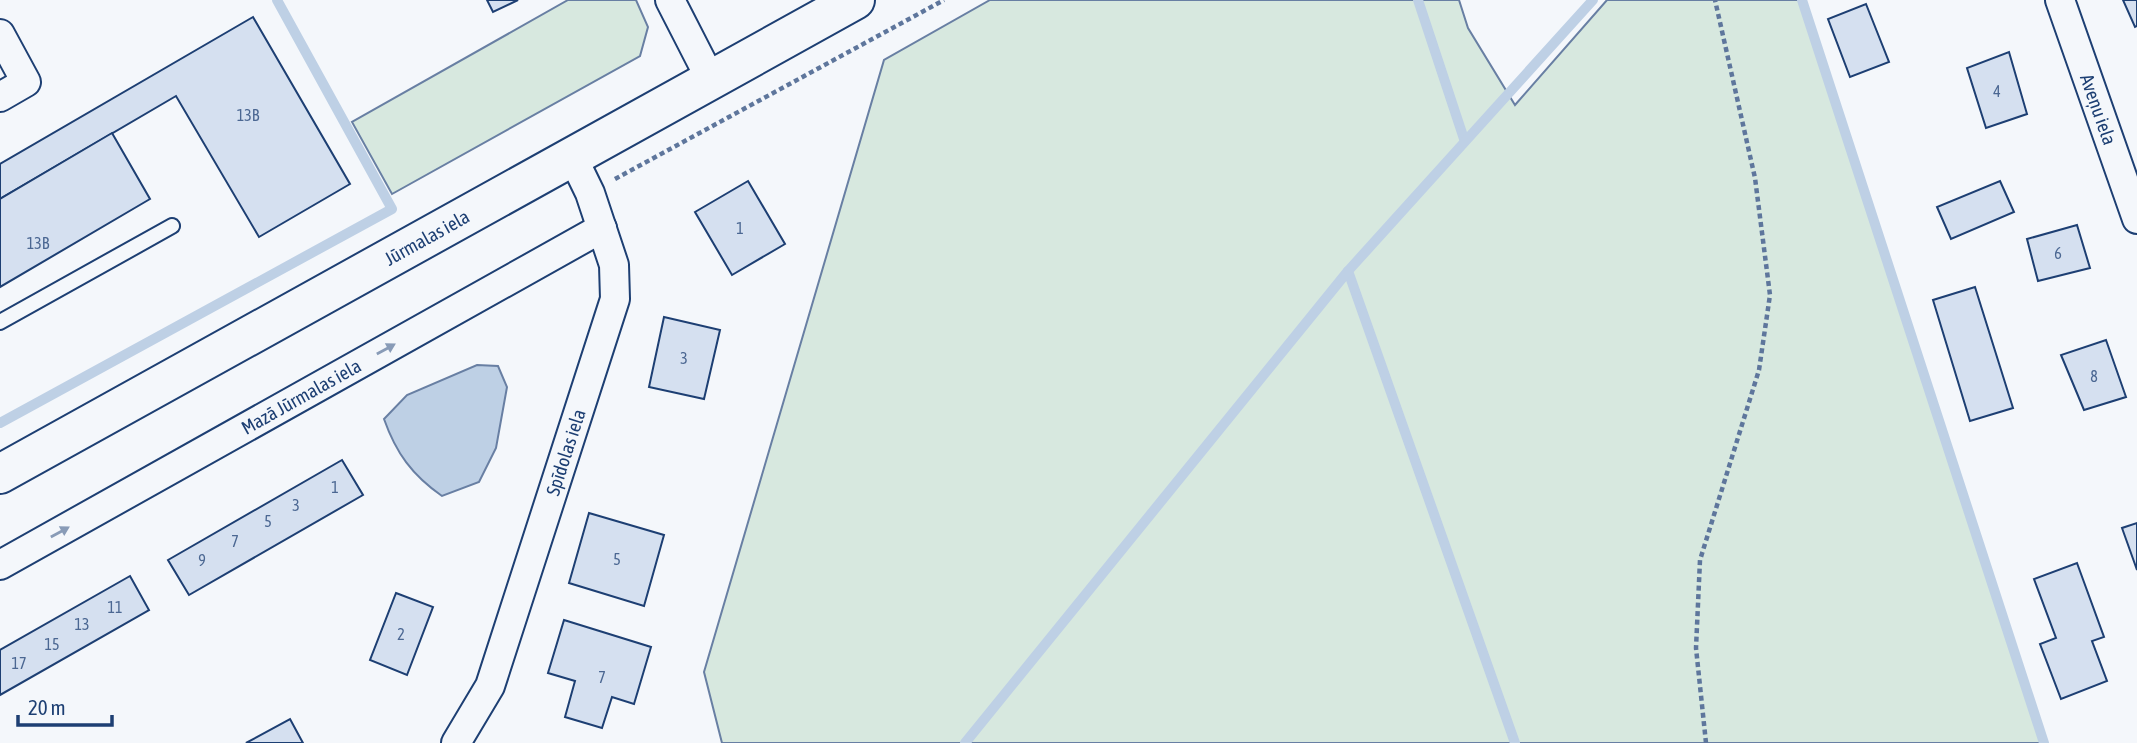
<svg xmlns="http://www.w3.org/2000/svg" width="2137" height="743" viewBox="0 0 2137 743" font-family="'Asap Condensed',sans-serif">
  <rect width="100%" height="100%" fill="#f4f7fb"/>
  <g fill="#d7e8df" stroke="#687fa3" stroke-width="2">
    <path d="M 568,0 L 636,0 L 648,27 L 640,56 L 392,194 L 352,122 Z"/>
    <path d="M 990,0 L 1459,0 L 1468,28 L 1515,105 L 1607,0 L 1802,0 L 2044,743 L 722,743 L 704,672 L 884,60 Z"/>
  </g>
  <path fill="#bed0e5" stroke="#687fa3" stroke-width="2" d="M 477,365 L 498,366 L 507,387 L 496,448 L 479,482 L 442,496 C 412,475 396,453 384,419 L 407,395 Z"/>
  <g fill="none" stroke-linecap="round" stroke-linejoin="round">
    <g stroke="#bed0e5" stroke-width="10">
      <path d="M 1418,0 L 1464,139"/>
      <path d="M 1802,0 L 2044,743"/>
      <path d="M 1348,271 L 1515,743"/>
      <path d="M 0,423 L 392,209 L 277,0"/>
      <path d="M 965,743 L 1348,271 L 1593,0"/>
    </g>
  </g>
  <g fill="#d5e0f0" stroke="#1d3f73" stroke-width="2">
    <path d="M 487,0 L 518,0 L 493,12 Z"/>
    <path d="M 2123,0 L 2137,0 L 2137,26 L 2135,27 Z"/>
    <path d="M 1866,4 L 1889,62 L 1850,77 L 1828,19 Z"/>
    <path d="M 253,17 L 350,184 L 259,237 L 176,96 L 0,199 L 0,164 Z"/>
    <path d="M 2009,52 L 2027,114 L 1986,128 L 1967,68 Z"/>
    <path d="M 112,133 L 150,199 L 0,287 L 0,199 Z"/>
    <path d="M 748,181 L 785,244 L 732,275 L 695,212 Z"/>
    <path d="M 2000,181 L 2014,212 L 1951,239 L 1937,207 Z"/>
    <path d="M 2077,225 L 2090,268 L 2038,281 L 2027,239 Z"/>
    <path d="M 1975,287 L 2013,408 L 1970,421 L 1933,300 Z"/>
    <path d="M 664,317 L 720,330 L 704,399 L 649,387 Z"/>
    <path d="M 2106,340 L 2126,397 L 2084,410 L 2061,355 Z"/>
    <path d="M 342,460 L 363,495 L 189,595 L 168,560 Z"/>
    <path d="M 589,513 L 664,535 L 644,606 L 569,583 Z"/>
    <path d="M 2137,523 L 2137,570 L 2122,528 Z"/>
    <path d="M 2077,563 L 2104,637 L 2092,641 L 2107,681 L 2061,699 L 2040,644 L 2056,638 L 2034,579 Z"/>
    <path d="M 130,576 L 149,610 L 0,695 L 0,650 Z"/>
    <path d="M 396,593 L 433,607 L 407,675 L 370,660 Z"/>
    <path d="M 564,620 L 651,647 L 634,704 L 612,697 L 602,728 L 565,717 L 575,681 L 548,673 Z"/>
    <path d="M 290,719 L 303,743 L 246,743 Z"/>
  </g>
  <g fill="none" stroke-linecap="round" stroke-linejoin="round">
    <defs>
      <path id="lane" d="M 0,322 L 172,226"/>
      <g id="street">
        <path d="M 670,0 L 711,80"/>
        <path id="s1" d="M 2060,0 L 2137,219"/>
        <path d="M 0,34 L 26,82 L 0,97"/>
        <path id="s2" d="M 0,565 L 602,228"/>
        <path id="s3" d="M 456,743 L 490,686 L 615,299 L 614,265 L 590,193 L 573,158"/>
      </g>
      <g id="secondary">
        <path id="s4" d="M 0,474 L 855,0"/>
      </g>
    </defs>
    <use href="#lane" stroke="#1d3f73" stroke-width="18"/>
    <use href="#street" stroke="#1d3f73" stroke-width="32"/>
    <use href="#secondary" stroke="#1d3f73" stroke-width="42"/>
    <g stroke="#5e769c" stroke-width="4.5" stroke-dasharray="5 3.5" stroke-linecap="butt">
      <path d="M 615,179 L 944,0"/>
      <path d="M 1706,743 L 1696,648 L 1700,560 L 1759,370 L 1770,295 L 1755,178 L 1715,0"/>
    </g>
    <use href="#lane" stroke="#f4f7fb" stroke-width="14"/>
    <use href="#street" stroke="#f4f7fb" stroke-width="28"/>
    <use href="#secondary" stroke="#f4f7fb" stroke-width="38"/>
  </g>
  <defs><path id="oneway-solid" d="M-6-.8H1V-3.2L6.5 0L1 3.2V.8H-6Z" transform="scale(1.75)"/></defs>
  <g fill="#889bb7">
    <use href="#oneway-solid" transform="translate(386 349) rotate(-29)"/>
    <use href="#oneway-solid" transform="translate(60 532) rotate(-29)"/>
  </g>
  <g text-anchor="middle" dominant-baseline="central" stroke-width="5" stroke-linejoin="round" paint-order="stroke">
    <g font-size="16" fill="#4b6792">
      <text x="1997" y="91">4</text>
      <text x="248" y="115">13B</text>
      <text x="740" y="228">1</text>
      <text x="38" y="243">13B</text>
      <text x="2058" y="253">6</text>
      <text x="684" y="358">3</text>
      <text x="2094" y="376">8</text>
      <text x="335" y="487">1</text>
      <text x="296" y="505">3</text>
      <text x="268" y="521">5</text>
      <text x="235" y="541">7</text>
      <text x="617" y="559">5</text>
      <text x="202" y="560">9</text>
      <text x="115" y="607">11</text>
      <text x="82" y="624">13</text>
      <text x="401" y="634">2</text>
      <text x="52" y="644">15</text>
      <text x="19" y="663">17</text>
      <text x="602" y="677">7</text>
    </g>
    <g font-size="19" fill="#1d3f73" stroke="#f4f7fb">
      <text stroke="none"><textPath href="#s1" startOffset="116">Aveņu iela</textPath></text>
      <text stroke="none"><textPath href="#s4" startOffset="488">Jūrmalas iela</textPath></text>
      <text stroke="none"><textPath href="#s2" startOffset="345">Mazā Jūrmalas iela</textPath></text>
      <text stroke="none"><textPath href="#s3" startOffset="312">Spīdolas iela</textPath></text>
    </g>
  </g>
  <path d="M18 715v10h94v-10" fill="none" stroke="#1d3f73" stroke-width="3.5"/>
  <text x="28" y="715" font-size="21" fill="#1d3f73" stroke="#f4f7fb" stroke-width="5" paint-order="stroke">20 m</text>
</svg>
